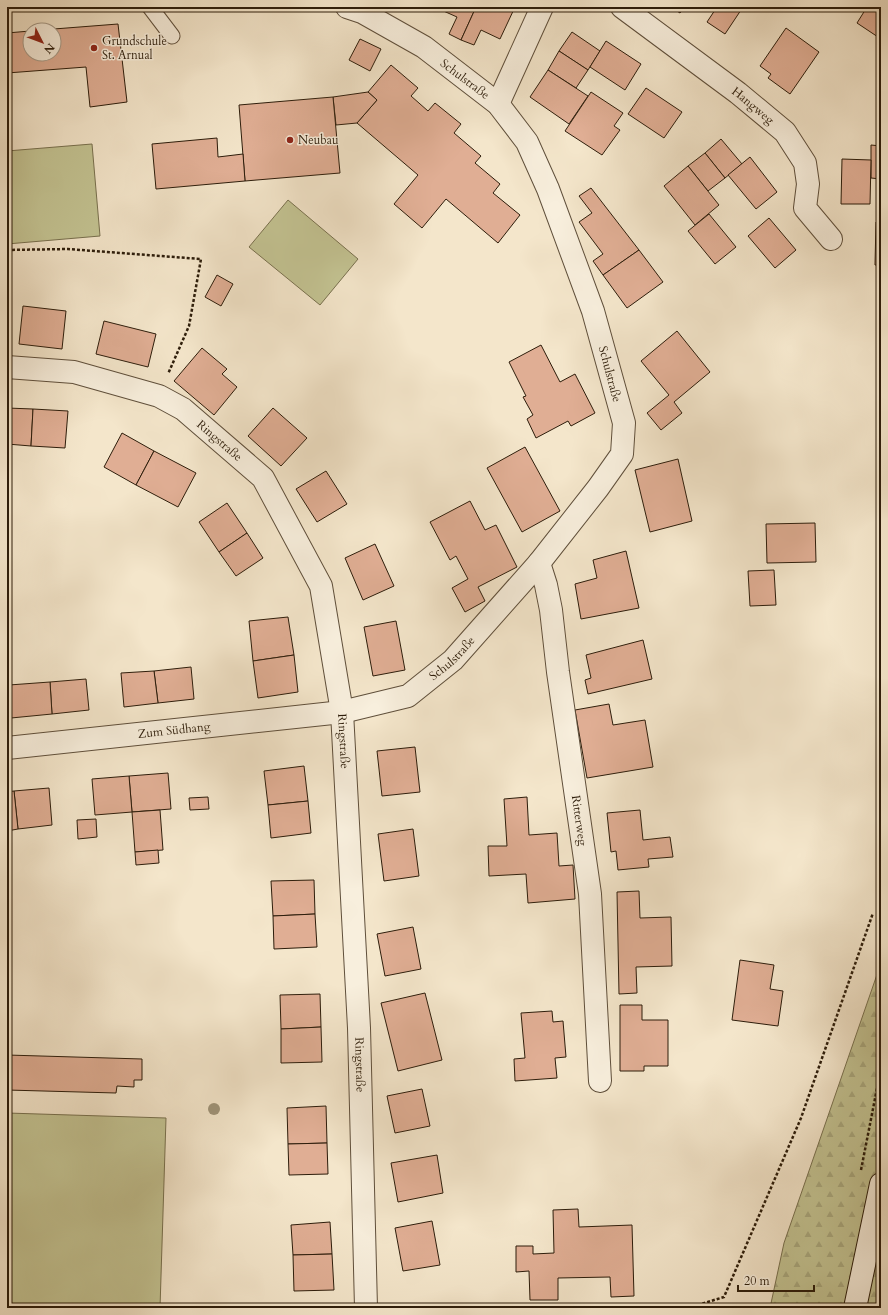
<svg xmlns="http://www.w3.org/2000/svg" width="888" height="1315" viewBox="0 0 888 1315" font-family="Cardo,serif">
  <defs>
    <pattern id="forest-firs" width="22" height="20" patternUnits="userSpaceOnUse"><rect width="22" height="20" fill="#c3c392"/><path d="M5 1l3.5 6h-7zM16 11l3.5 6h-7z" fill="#a8a77d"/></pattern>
  </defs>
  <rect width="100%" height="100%" fill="#f4e6cb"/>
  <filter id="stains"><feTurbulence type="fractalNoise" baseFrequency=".005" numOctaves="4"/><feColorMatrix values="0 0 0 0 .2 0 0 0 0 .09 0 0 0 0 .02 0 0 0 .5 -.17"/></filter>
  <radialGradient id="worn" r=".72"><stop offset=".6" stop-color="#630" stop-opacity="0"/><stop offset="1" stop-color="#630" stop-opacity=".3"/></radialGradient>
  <path fill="url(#forest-firs)" stroke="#78704e" d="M 881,963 L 881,1308 L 770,1308 L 784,1243 Z"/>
  <g fill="#c3c392" stroke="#78704e">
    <path d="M 92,144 L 100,236 L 7,244 L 7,151 Z"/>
    <path d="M 288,200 L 358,259 L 320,305 L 249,247 Z"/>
    <path d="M 7,1113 L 166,1118 L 160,1308 L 7,1308 Z"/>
  </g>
  <g fill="#e0ae94" stroke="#2d1d0b">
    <path d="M 439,7 L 476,7 L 461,40 L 449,34 L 457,17 L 439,9 Z"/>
    <path d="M 476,7 L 515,7 L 500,39 L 481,30 L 474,45 L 461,40 Z"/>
    <path d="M 671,7 L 684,7 L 680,13 Z"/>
    <path d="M 717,7 L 743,7 L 725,34 L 707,22 Z"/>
    <path d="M 867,7 L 881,7 L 881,39 L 857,23 Z"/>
    <path d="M 118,24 L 127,102 L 90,107 L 86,67 L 7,73 L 7,33 L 30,31 L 30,54 L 54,54 L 54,30 L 41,30 Z"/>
    <path d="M 786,28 L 819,52 L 790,94 L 768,78 L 771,74 L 760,66 Z"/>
    <path d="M 572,32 L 600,51 L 588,70 L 559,51 Z"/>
    <path d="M 360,39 L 381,49 L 370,71 L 349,60 Z"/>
    <path d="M 606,41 L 641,64 L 625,90 L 590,67 Z"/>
    <path d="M 559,51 L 588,70 L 576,88 L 548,70 Z"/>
    <path d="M 391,65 L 418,88 L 411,96 L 428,111 L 435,103 L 461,124 L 454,133 L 481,156 L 475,163 L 500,184 L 493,193 L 520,215 L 498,243 L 446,199 L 422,228 L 394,204 L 418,175 L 357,123 L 377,100 L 368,92 Z"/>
    <path d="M 548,70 L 588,96 L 569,124 L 530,97 Z"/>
    <path d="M 646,88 L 682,112 L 664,138 L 628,114 Z"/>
    <path d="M 368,92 L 377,100 L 357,123 L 336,125 L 333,97 Z"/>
    <path d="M 591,92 L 623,113 L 614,126 L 620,130 L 602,155 L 565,131 Z"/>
    <path d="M 333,97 L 340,173 L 245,181 L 239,105 Z"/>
    <path d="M 217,138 L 218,157 L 243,154 L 245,181 L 156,189 L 152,144 Z"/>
    <path d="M 721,139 L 742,164 L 725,178 L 705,153 Z"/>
    <path d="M 871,145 L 881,146 L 881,179 L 871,178 Z"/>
    <path d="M 705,153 L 725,178 L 708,191 L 688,166 Z"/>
    <path d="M 750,157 L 777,192 L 756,209 L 728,175 Z"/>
    <path d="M 842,159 L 871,160 L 870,204 L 841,204 Z"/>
    <path d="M 688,166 L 719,205 L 695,225 L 664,186 Z"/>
    <path d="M 591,188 L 639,250 L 603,275 L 593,261 L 603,254 L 579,222 L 592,213 L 579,196 Z"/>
    <path d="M 709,214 L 736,247 L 715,264 L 688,231 Z"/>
    <path d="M 769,218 L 796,250 L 775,268 L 748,236 Z"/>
    <path d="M 876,222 L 881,222 L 881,265 L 875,265 Z"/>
    <path d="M 639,250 L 663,282 L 627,308 L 603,275 Z"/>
    <path d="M 217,275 L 233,284 L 221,306 L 205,297 Z"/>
    <path d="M 23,306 L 66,311 L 62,349 L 19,344 Z"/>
    <path d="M 104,321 L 156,334 L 148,367 L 96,354 Z"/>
    <path d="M 677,331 L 710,372 L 674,402 L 682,413 L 661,430 L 647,413 L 669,395 L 641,361 Z"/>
    <path d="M 541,345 L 560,382 L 575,374 L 595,413 L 571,426 L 568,421 L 536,438 L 527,419 L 533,415 L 523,397 L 526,396 L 509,362 Z"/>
    <path d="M 202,348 L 227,369 L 222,374 L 237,387 L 214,415 L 174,381 Z"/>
    <path d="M 7,408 L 33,409 L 31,446 L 7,444 Z"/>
    <path d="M 273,408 L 307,438 L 281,466 L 248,436 Z"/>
    <path d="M 33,409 L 68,411 L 65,448 L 31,446 Z"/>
    <path d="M 122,433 L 154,451 L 136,485 L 104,467 Z"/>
    <path d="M 525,447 L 560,511 L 522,532 L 487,468 Z"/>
    <path d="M 154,451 L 196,473 L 178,507 L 136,485 Z"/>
    <path d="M 678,459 L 692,521 L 650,532 L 635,470 Z"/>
    <path d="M 326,471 L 347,504 L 317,522 L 296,489 Z"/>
    <path d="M 470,501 L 485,530 L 496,525 L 517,567 L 478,587 L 485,601 L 465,612 L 452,588 L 468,579 L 456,556 L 450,560 L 430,522 Z"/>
    <path d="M 227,503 L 247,533 L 219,552 L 199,522 Z"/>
    <path d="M 815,523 L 816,562 L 767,563 L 766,524 Z"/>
    <path d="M 247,533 L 263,558 L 236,576 L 219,552 Z"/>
    <path d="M 375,544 L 394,586 L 363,600 L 345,558 Z"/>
    <path d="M 626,551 L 639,608 L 581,619 L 575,584 L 597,578 L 593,560 Z"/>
    <path d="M 774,570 L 776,605 L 750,606 L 748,571 Z"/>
    <path d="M 288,617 L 294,655 L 253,661 L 249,621 Z"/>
    <path d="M 396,621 L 405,670 L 373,676 L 364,627 Z"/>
    <path d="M 643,640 L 652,679 L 588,694 L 585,680 L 591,678 L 586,655 Z"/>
    <path d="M 294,655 L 298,692 L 258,698 L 253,661 Z"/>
    <path d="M 191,667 L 194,699 L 158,703 L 154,671 Z"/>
    <path d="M 154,671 L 158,703 L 124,707 L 121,673 Z"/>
    <path d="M 86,679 L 89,710 L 52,714 L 50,682 Z"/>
    <path d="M 50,682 L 52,714 L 11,718 L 9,685 Z"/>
    <path d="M 609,704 L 613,725 L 645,720 L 653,767 L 587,778 L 575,710 Z"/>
    <path d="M 415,747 L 420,792 L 382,796 L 377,751 Z"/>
    <path d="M 304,766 L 308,801 L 268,805 L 264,771 Z"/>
    <path d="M 168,773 L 171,809 L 132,812 L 129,776 Z"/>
    <path d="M 129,776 L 132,812 L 95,815 L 92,779 Z"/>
    <path d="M 49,788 L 52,825 L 18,829 L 14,791 Z"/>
    <path d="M 14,791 L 18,829 L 7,831 L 7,792 Z"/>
    <path d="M 208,797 L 209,809 L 190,810 L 189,798 Z"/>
    <path d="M 527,797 L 529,835 L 557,833 L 559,866 L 573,865 L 575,899 L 528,903 L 526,874 L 489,876 L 488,846 L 507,846 L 504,799 Z"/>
    <path d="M 308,801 L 311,833 L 271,838 L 268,805 Z"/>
    <path d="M 160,810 L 163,850 L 135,852 L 132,812 Z"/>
    <path d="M 640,810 L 643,840 L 670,837 L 673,857 L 648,859 L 649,867 L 618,870 L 616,851 L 611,852 L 607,813 Z"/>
    <path d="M 96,819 L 97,837 L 78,839 L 77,820 Z"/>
    <path d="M 413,829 L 419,876 L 384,881 L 378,834 Z"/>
    <path d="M 158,850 L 159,863 L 136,865 L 135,852 Z"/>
    <path d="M 314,880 L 315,914 L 273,916 L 271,881 Z"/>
    <path d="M 639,891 L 640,918 L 671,917 L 672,966 L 636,967 L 637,993 L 619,994 L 617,892 Z"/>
    <path d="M 315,914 L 317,947 L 274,949 L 273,916 Z"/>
    <path d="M 413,927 L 421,969 L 385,976 L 377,934 Z"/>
    <path d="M 740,960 L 774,965 L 770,989 L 783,991 L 778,1026 L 732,1020 Z"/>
    <path d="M 425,993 L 442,1060 L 398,1071 L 381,1003 Z"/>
    <path d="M 320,994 L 321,1027 L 281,1029 L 280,995 Z"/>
    <path d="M 620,1005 L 642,1005 L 642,1020 L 668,1020 L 668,1066 L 644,1066 L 644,1071 L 620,1071 Z"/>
    <path d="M 552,1011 L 553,1022 L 563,1021 L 566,1057 L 555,1058 L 557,1078 L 515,1081 L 514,1059 L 525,1058 L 521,1013 Z"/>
    <path d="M 321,1027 L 322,1062 L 281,1063 L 281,1029 Z"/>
    <path d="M 7,1055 L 142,1059 L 142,1080 L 134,1080 L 134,1087 L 117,1086 L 116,1093 L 7,1090 Z"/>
    <path d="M 422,1089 L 430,1126 L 395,1133 L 387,1096 Z"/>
    <path d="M 326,1106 L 327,1143 L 288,1144 L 287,1108 Z"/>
    <path d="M 327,1143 L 328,1174 L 289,1175 L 288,1144 Z"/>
    <path d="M 437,1155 L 443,1193 L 398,1202 L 391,1163 Z"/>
    <path d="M 578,1209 L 579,1227 L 632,1225 L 634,1296 L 611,1297 L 610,1277 L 558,1278 L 558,1300 L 530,1300 L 529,1271 L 516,1272 L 516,1246 L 533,1246 L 533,1254 L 554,1253 L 553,1210 Z"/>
    <path d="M 432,1221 L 440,1265 L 403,1271 L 395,1228 Z"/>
    <path d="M 330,1222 L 332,1254 L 293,1255 L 291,1225 Z"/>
    <path d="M 332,1254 L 334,1290 L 294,1291 L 293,1255 Z"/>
  </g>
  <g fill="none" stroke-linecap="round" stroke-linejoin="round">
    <defs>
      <path id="service" d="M 150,7 L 172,36"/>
      <g id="minor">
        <path id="s1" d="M 622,7 L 738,93 L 785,132 L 805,163 L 808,184 L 805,208 L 831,239"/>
        <path d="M 498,104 L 542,7"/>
        <path id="s2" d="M 7,367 L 74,372 L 159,396 L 183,409 L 263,478 L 321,586 L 342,712 L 359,1028 L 366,1308"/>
        <path id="s3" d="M 539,563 L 546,585 L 551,610 L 558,672 L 590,894 L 600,1081"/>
        <path id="s4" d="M 7,748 L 342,712 L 408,696 L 453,660 L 539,563 L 598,488 L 622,454 L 624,423 L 593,311 L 548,189 L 527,142 L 498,104 L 424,47 L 362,12 L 347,7"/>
      </g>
      <path id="secondary" d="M 855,1308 L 881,1184"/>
    </defs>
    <use href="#service" stroke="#5f4f3b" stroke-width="17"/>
    <use href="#minor" stroke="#5f4f3b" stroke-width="24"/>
    <use href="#secondary" stroke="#2d1d0b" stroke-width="24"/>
    <g stroke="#2d1d0b" stroke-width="2.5" stroke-dasharray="3 2" stroke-linecap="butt">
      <path d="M 7,250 L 68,249 L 201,259 L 189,326 L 168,374"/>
      <path d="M 861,1170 L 881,1068"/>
      <path d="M 688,1308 L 724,1297 L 801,1118 L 873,913"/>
    </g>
    <use href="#service" stroke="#f8efdd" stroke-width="15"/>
    <use href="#minor" stroke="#f8efdd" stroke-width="22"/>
    <use href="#secondary" stroke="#f8efdd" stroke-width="22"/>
  </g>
  <circle fill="#9f9378" cx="214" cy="1109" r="6"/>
  <g fill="#8f2418" stroke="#f8efdd" stroke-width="1.5">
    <circle cx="94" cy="48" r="4"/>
    <circle cx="290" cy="140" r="4"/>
  </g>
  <g text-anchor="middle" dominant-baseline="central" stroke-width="3" stroke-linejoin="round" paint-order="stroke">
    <g font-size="12" fill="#2d1d0b" stroke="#f8efdd" text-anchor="start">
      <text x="102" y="41">Grundschule<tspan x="102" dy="14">St. Arnual</tspan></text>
      <text x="298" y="140">Neubau</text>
    </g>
    <g font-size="12" fill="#2d1d0b" stroke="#f8efdd">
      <text transform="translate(465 79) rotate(37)">Schulstraße</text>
      <text stroke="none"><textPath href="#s1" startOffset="164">Hangweg</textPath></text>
      <text transform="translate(610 374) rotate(75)">Schulstraße</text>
      <text stroke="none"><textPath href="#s2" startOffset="231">Ringstraße</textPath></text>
      <text stroke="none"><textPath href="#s4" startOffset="463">Schulstraße</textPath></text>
      <text stroke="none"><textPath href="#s4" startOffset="168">Zum Südhang</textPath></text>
      <text stroke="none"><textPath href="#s2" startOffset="568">Ringstraße</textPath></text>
      <text stroke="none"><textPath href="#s3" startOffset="261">Ritterweg</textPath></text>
      <text stroke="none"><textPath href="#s2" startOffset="892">Ringstraße</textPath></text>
    </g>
  </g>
  <rect width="888" height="1315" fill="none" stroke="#f4e6cb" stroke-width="24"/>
  <rect x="8" y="8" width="872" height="1299" fill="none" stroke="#2d1d0b" stroke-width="2"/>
  <rect x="12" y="12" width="864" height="1291" fill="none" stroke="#2d1d0b"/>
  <g transform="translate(42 42) rotate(132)"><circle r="19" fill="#f8efdd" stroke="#a79b89"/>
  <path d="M0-3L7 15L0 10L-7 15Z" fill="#8f2418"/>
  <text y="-6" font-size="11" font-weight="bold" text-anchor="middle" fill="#2d1d0b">N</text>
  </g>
  <path d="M738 1285v6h76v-6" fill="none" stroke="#2d1d0b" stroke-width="2"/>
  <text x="744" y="1285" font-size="12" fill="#2d1d0b" stroke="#f8efdd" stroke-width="3" paint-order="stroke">20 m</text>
  <rect width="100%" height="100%" filter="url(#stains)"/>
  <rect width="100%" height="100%" fill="url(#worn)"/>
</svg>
